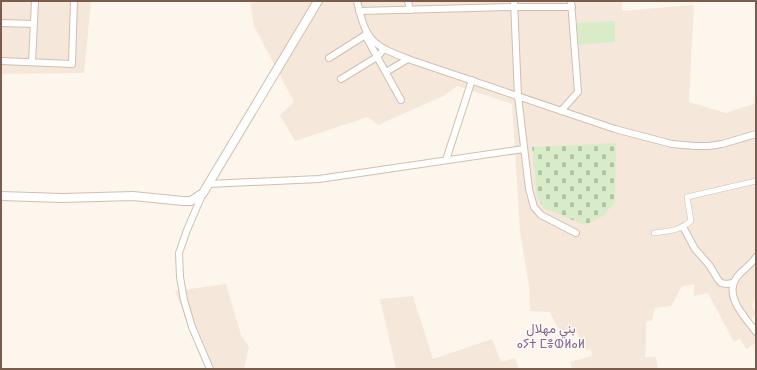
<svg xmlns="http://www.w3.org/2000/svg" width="757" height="370" viewBox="0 0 757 370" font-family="'Public Sans',Vazirmatn,'Noto Sans Tifinagh',sans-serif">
  <defs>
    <pattern id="cemetery-stones" width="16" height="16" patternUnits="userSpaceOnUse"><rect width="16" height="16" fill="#d8ecc9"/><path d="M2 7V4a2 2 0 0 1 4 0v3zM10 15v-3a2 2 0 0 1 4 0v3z" fill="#b4c2a5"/></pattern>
  </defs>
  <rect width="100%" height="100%" fill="#fdf6ec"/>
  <g fill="#f5e8da">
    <path d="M 1,1 L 91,1 L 84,73 L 1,74 Z"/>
    <path d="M 261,1 L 622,1 L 622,11 L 694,5 L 689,102 L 726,113 L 756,103 L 756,297 L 752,306 L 756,314 L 749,322 L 756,332 L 756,343 L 746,349 L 740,339 L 734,342 L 708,293 L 694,296 L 694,284 L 682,286 L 671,306 L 655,308 L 652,320 L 646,322 L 646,342 L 645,357 L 656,357 L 658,369 L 572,369 L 570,362 L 592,356 L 591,350 L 585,350 L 584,341 L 580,341 L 578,333 L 560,333 L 550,312 L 530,311 L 529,286 L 520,231 L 512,104 L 457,86 L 443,96 L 378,125 L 368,117 L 295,141 L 280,115 L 294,102 L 254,26 L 250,3 Z"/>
    <path d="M 226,284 L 241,335 L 249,347 L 244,369 L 206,369 L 175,291 Z"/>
    <path d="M 413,296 L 433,359 L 492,339 L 501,362 L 515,358 L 519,369 L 396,369 L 380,299 Z"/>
  </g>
  <path fill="url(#cemetery-stones)" d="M 616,143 L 615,202 L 603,216 L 585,225 L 544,208 L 537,197 L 532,147 Z"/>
  <path fill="#d8ecc9" d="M 615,21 L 615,42 L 577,45 L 576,23 Z"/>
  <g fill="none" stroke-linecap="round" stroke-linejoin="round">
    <defs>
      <path id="pedestrian" d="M 654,233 C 669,231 679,231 691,221 L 687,197 L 756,181"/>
      <g id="minor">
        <path d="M 357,1 C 366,40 371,45 408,59 L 615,129 L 672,144 L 695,146 L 709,146 L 722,144 L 756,134"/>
        <path d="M 408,1 L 410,10"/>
        <path d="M 514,1 L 518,96 L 529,189 L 534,207 L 541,215 L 576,233"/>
        <path d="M 359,11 L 514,7 L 572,7"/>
        <path d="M 1,23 L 34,24"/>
        <path d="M 365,35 L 401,100"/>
        <path d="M 329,58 L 367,34"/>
        <path d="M 1,61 L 72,64 L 74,1"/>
        <path d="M 32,62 L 35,1"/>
        <path d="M 386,72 L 408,59"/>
        <path d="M 341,79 L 377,57 L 384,49"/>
        <path d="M 561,111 L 578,92 L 571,1"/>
        <path d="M 446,160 L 472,80"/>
        <path d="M 209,184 L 319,179 L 524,149"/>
        <path d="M 203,193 L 187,230 L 179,253 L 180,277 L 184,300 L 192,327 L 210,369"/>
        <path d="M 683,227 L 695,249 L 710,266 L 717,278 L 721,283 L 726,284 L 733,283"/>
        <path d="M 756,257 C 751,265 742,270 737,277 C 723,296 745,317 756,332"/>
      </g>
      <path id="tertiary" d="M 1,196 L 62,198 L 133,196 L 183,201 L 191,201 L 203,193 L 318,1"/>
    </defs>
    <use href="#pedestrian" stroke="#d1beb0" stroke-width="6"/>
    <use href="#minor" stroke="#d1beb0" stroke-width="8"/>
    <use href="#tertiary" stroke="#d1beb0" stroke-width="10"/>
    <use href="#pedestrian" stroke="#fff" stroke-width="5"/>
    <use href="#minor" stroke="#fff" stroke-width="6"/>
    <use href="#tertiary" stroke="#fff" stroke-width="8"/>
  </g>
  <g text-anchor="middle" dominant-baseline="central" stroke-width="3" stroke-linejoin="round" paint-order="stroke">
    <g font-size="13" fill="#846695" stroke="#fffaf3">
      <text x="551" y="328">بني مهلال<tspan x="551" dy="15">ⴰⵢⵜ ⵎⴻⵀⵍⴰⵍ</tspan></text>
    </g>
  </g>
  <rect width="757" height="370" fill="none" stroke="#7a5c4d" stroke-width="4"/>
</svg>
